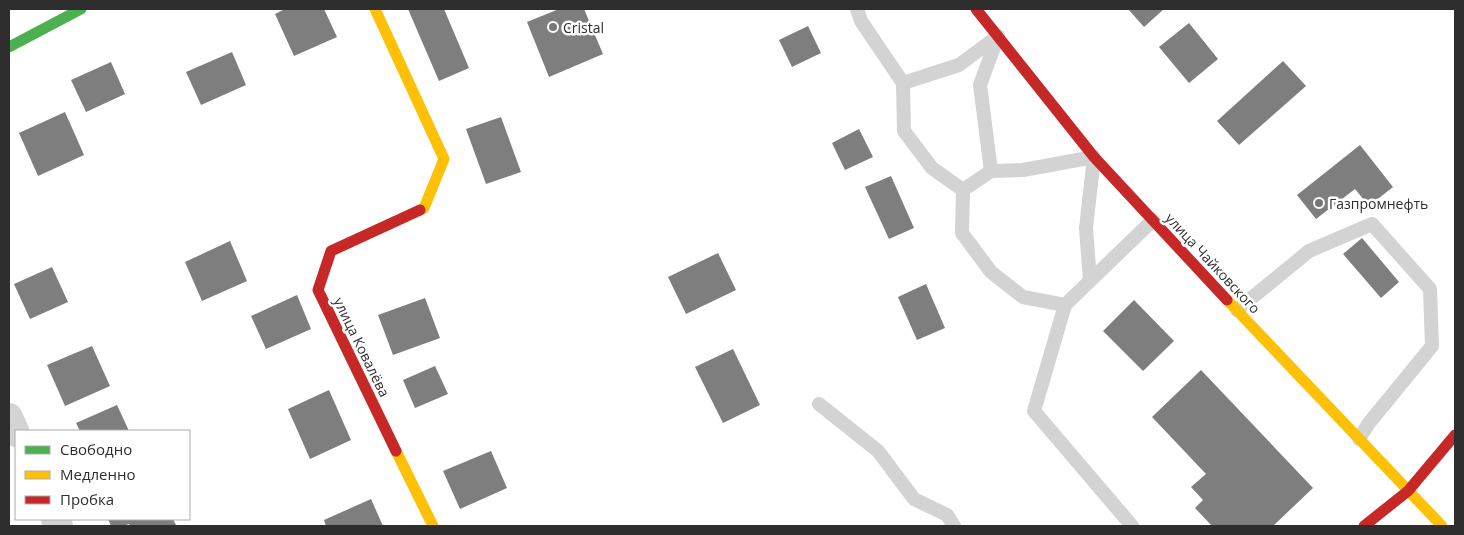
<svg xmlns="http://www.w3.org/2000/svg" width="1464" height="535" viewBox="0 0 1464 535" font-family="'Open Sans',sans-serif">
  <rect width="100%" height="100%" fill="#fff"/>
  <g fill="#7e7e7e">
    <path d="M 285,9 L 324,9 L 337,37 L 294,56 L 275,14 Z"/>
    <path d="M 408,9 L 444,9 L 469,68 L 439,81 Z"/>
    <path d="M 559,9 L 584,9 L 603,54 L 549,77 L 527,22 Z"/>
    <path d="M 1128,9 L 1164,9 L 1144,27 Z"/>
    <path d="M 1189,23 L 1218,59 L 1189,83 L 1159,47 Z"/>
    <path d="M 808,26 L 821,53 L 792,67 L 779,40 Z"/>
    <path d="M 232,52 L 246,85 L 201,105 L 186,72 Z"/>
    <path d="M 1283,61 L 1306,86 L 1239,145 L 1217,121 Z"/>
    <path d="M 111,62 L 125,94 L 86,112 L 71,80 Z"/>
    <path d="M 65,112 L 84,155 L 38,176 L 19,133 Z"/>
    <path d="M 501,117 L 521,172 L 486,184 L 466,129 Z"/>
    <path d="M 859,129 L 873,157 L 845,170 L 832,143 Z"/>
    <path d="M 1360,145 L 1393,187 L 1369,206 L 1355,189 L 1316,219 L 1297,195 Z"/>
    <path d="M 891,176 L 914,228 L 889,239 L 865,187 Z"/>
    <path d="M 1362,238 L 1399,282 L 1381,298 L 1343,254 Z"/>
    <path d="M 230,241 L 247,281 L 202,301 L 185,262 Z"/>
    <path d="M 718,253 L 736,290 L 686,314 L 668,277 Z"/>
    <path d="M 52,267 L 68,302 L 30,319 L 14,284 Z"/>
    <path d="M 926,284 L 945,328 L 917,340 L 898,297 Z"/>
    <path d="M 297,295 L 311,329 L 266,349 L 251,316 Z"/>
    <path d="M 425,298 L 440,338 L 393,355 L 378,315 Z"/>
    <path d="M 1134,300 L 1174,341 L 1143,371 L 1103,331 Z"/>
    <path d="M 92,346 L 110,386 L 65,406 L 47,365 Z"/>
    <path d="M 733,349 L 760,405 L 723,423 L 695,367 Z"/>
    <path d="M 435,366 L 448,394 L 415,408 L 403,380 Z"/>
    <path d="M 1201,370 L 1313,488 L 1273,526 L 1212,526 L 1195,508 L 1203,500 L 1191,487 L 1206,474 L 1152,417 Z"/>
    <path d="M 329,390 L 351,440 L 310,459 L 288,409 Z"/>
    <path d="M 117,405 L 129,431 L 80,431 L 76,423 Z"/>
    <path d="M 491,451 L 507,488 L 460,509 L 443,471 Z"/>
    <path d="M 371,499 L 383,526 L 326,526 L 324,520 Z"/>
    <path d="M 108,519 L 173,519 L 176,525 L 130,526 L 129,524 L 123,526 L 111,526 Z"/>
  </g>
  <g fill="none" stroke-linecap="round" stroke-linejoin="round">
    <g stroke="#d3d3d3" stroke-width="14">
      <path d="M 857,9 L 861,21 L 903,83 L 904,131 L 932,168 L 963,190 L 962,233 L 991,272 L 1023,297 L 1065,305"/>
      <path d="M 903,83 L 959,65 L 998,36 L 980,85 L 991,171"/>
      <path d="M 963,190 L 991,171 L 1023,170 L 1094,157 L 1086,228 L 1090,281"/>
      <path d="M 1237,310 L 1309,251 L 1372,224 L 1430,289 L 1432,346 L 1369,423 L 1359,439"/>
      <path d="M 819,404 L 878,451 L 914,499 L 947,515 L 954,526"/>
      <path d="M 1132,526 L 1034,411 L 1065,305 L 1153,220"/>
    </g>
    <g stroke="#d3d3d3" stroke-width="28">
      <path d="M 9,417 L 16,433"/>
      <path d="M 55,519 L 59,526"/>
    </g>
    <path stroke="#4caf50" stroke-width="11" d="M 9,47 L 81,9"/>
    <g stroke="#ffc107" stroke-width="11">
      <path d="M 375,9 L 444,159 L 424,208 L 420,210"/>
      <path d="M 1227,300 L 1442,526"/>
      <path d="M 396,451 L 433,526"/>
    </g>
    <g stroke="#c62828" stroke-width="11">
      <path d="M 976,9 L 1094,157 L 1227,300"/>
      <path d="M 396,451 L 318,290 L 331,251 L 420,210"/>
      <path d="M 1364,526 L 1408,491 L 1455,435"/>
    </g>
  </g>
  <g fill="#777" stroke="#fff" stroke-width="2">
    <circle cx="553" cy="27" r="5"/>
    <circle cx="1319" cy="203" r="5"/>
  </g>
  <g text-anchor="middle" dominant-baseline="central" stroke-width="5" stroke-linejoin="round" paint-order="stroke">
    <g font-size="14" fill="#2e2e2e" stroke="#fff" text-anchor="start">
      <text x="563" y="27">Cristal</text>
      <text x="1329" y="203">Газпромнефть</text>
    </g>
    <g font-size="14" fill="#2e2e2e" stroke="#fff">
      <text transform="translate(1213 263) rotate(47)">улица Чайковского</text>
      <text transform="translate(362 347) rotate(64)">улица Ковалёва</text>
    </g>
  </g>
  <rect width="1464" height="535" fill="none" stroke="#2e2e2e" stroke-width="20"/>
  <rect x="15" y="430" width="175" height="90" fill="#ffffff" stroke="#ababab"/>
  <rect x="25" y="446" width="25" height="8" fill="#4caf50" stroke="#ababab"/>
  <text x="60" y="455" font-size="15" fill="#2e2e2e">Свободно</text>
  <rect x="25" y="471" width="25" height="8" fill="#ffc107" stroke="#ababab"/>
  <text x="60" y="480" font-size="15" fill="#2e2e2e">Медленно</text>
  <rect x="25" y="496" width="25" height="8" fill="#c62828" stroke="#ababab"/>
  <text x="60" y="505" font-size="15" fill="#2e2e2e">Пробка</text>
</svg>
